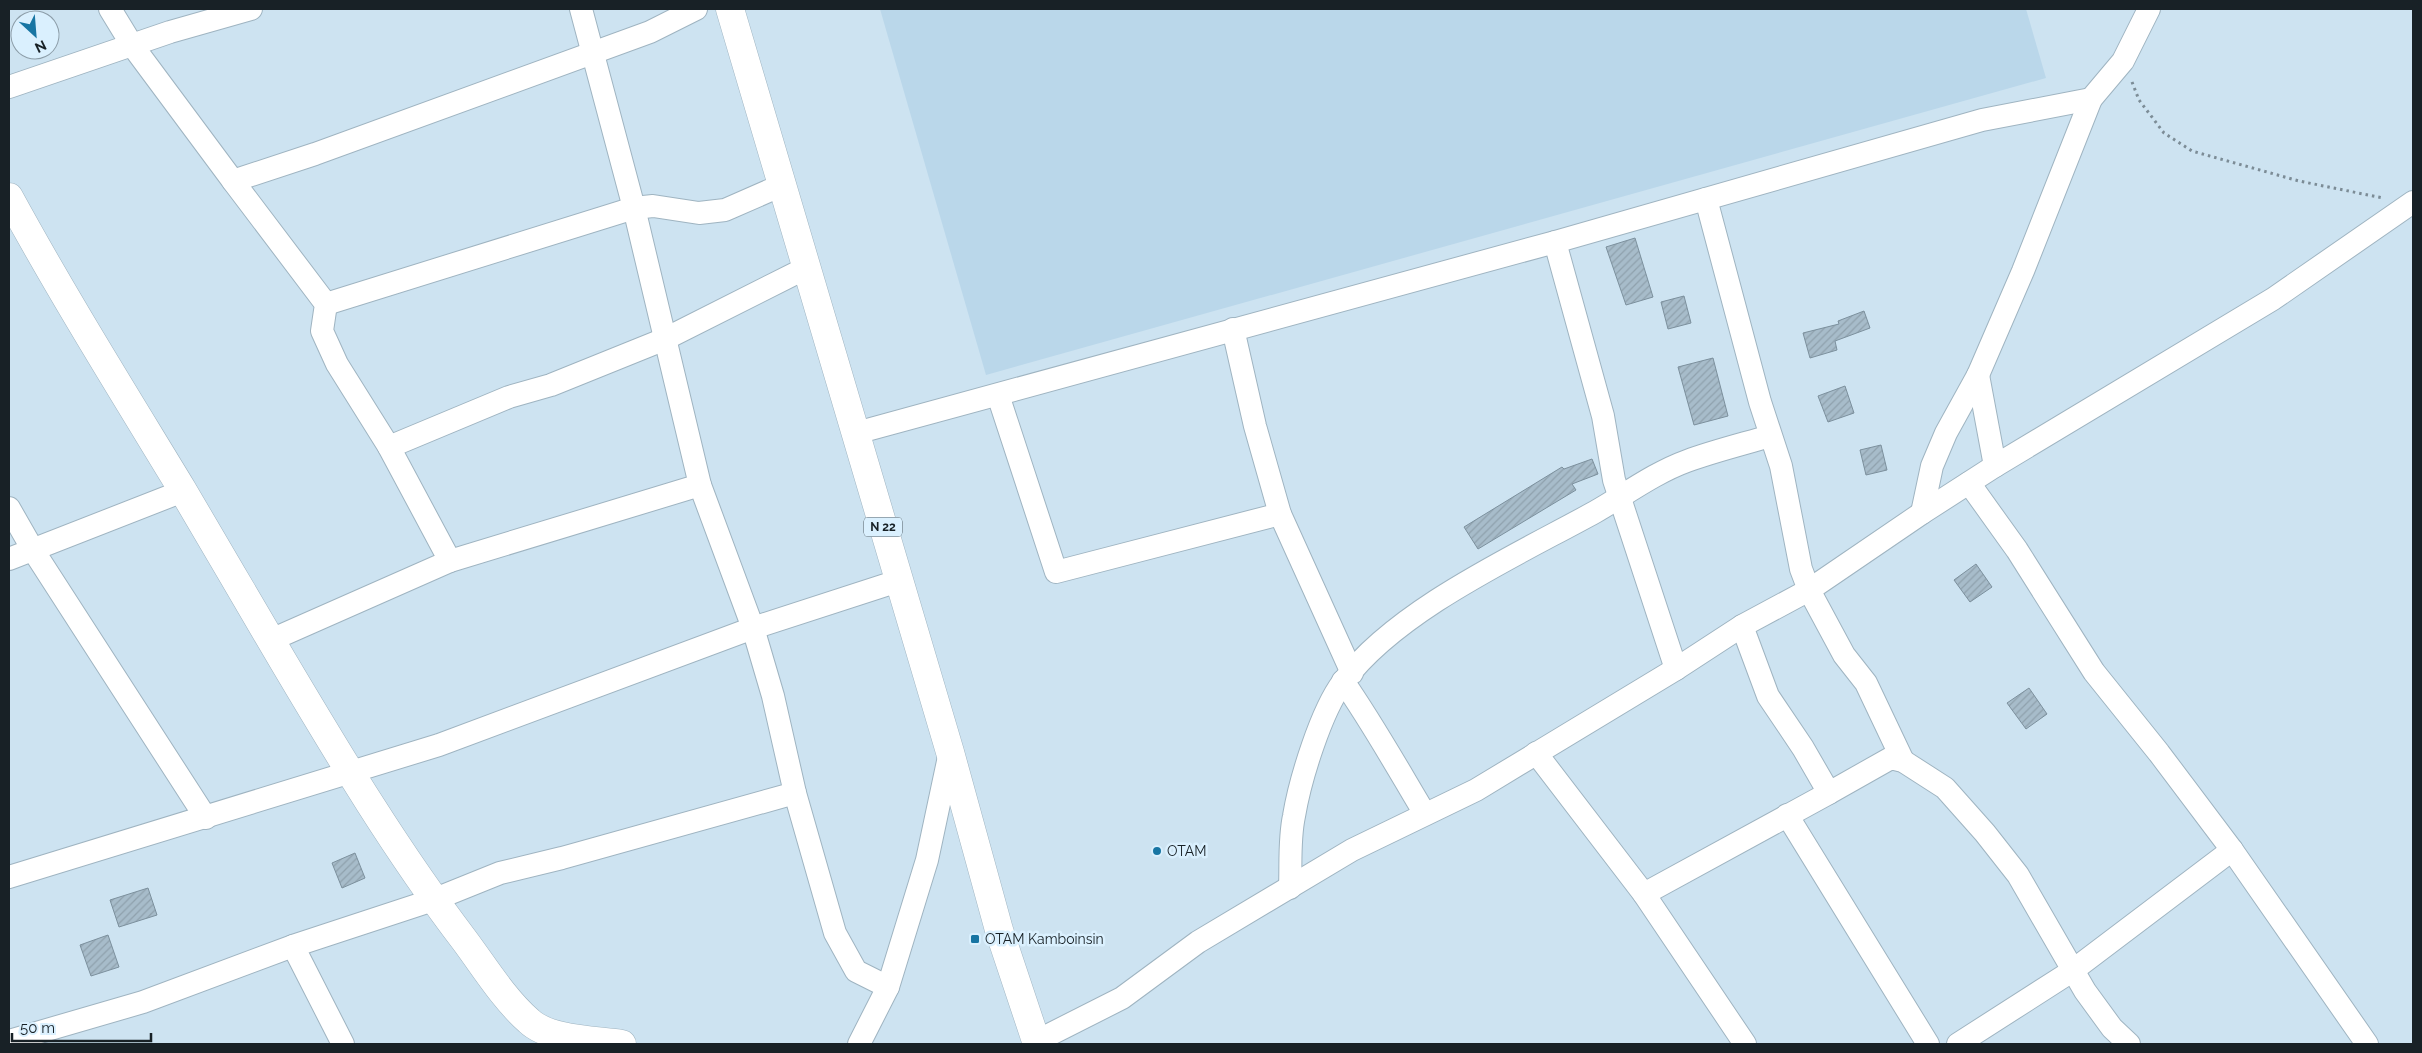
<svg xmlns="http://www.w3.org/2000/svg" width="2422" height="1053" viewBox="0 0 2422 1053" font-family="Raleway,sans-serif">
  <defs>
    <pattern id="building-hatch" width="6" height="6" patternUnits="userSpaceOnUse" patternTransform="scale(1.25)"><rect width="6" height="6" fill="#a7bcca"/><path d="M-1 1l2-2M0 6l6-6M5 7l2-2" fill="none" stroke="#8fa1ad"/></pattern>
  </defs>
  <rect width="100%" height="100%" fill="#cde3f1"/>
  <path fill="#bad7ea" d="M 880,9 L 2026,9 L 2046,78 L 986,375 Z"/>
  <g fill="url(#building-hatch)" stroke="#7c909d">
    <path d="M 1635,238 L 1653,297 L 1626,305 L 1606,247 Z"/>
    <path d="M 1684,296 L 1691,323 L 1668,329 L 1661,302 Z"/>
    <path d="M 1864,311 L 1870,328 L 1835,341 L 1837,350 L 1810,358 L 1803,333 L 1839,324 L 1838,321 Z"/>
    <path d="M 1713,358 L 1728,416 L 1694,425 L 1678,367 Z"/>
    <path d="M 1845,386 L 1854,413 L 1828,422 L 1818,396 Z"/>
    <path d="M 1881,445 L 1887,470 L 1866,475 L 1860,450 Z"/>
    <path d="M 1592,459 L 1598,474 L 1572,484 L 1576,490 L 1478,549 L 1464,527 L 1562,467 L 1564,469 Z"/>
    <path d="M 1976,564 L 1992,587 L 1970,602 L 1954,580 Z"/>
    <path d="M 2029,688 L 2047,714 L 2026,729 L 2007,703 Z"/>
    <path d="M 355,853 L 365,878 L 342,888 L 332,863 Z"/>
    <path d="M 148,888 L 157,915 L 119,927 L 110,900 Z"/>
    <path d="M 108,935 L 119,967 L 91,976 L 80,945 Z"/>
  </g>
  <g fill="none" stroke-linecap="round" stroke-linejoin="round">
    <defs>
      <g id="minor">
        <path d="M 110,9 L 132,45 L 233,181 L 315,154 L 650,32 L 696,9"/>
        <path d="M 581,9 L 634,208 L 700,485 L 753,628 L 773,696 L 795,793 L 835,933 L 856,971 L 888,987"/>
        <path d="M 9,87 L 170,32 L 251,9"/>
        <path d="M 233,181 L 326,304 L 322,331 L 337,364 L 389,447 L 509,397 L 551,385 L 665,339 L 806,268"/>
        <path d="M 1706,199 L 1760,402 L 1781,466 L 1801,569 L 1809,590 L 1844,655 L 1866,683 L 1903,761"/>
        <path d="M 1555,242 L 1603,416 L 1614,480 L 1676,669"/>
        <path d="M 326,304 L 634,208 L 653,206 L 699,213 L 725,210 L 782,185"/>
        <path d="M 1233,329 L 1255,426 L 1280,514 L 1352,673"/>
        <path d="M 1978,375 L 1995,466"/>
        <path d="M 998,395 L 1056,572 L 1280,514"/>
        <path d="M 856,433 L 1555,242 L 1982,120 L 2091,99"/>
        <path d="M 1969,483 L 2017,550 L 2094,672 L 2159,753 L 2232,850 L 2367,1044"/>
        <path d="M 9,508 L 33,550 L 206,818"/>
        <path d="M 1922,513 L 1932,466 L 1946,433 L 1978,375 L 2023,271 L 2091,99 L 2123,61 L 2149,9"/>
        <path d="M 9,559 L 183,491"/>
        <path d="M 450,561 L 700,485"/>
        <path d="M 1742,626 L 1768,696 L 1803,748 L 1829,793 L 1891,758 L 1903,761 L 1945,788 L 1985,833 L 2018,875 L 2085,991 L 2112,1028 L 2129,1044"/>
        <path d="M 271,640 L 450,561 L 389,447"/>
        <path d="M 1343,681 C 1373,724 1398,769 1425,814"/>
        <path d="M 1536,753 L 1644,894"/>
        <path d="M 1787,815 L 1928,1044"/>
        <path d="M 9,877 L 439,745 L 753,628 L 898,581"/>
        <path d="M 1290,888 C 1291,864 1289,839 1294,816 C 1300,780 1321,711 1343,682 C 1396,610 1517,555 1595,512 C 1625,495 1654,473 1687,461 C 1714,451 1743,444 1770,436"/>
        <path d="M 293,946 L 343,1044"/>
        <path d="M 9,1041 L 143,1002 L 293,946 L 433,900 L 500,873 L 562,858 L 795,793"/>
        <path d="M 1037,1041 L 1122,998 L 1198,942 L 1352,850 L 1476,790 L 1676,669 L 1742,626 L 1809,590 L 1922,513 L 1995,466 L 2273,299 L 2413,202"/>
        <path d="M 859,1044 L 888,987 L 927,860 L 950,752"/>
        <path d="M 1745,1044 L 1644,894 L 1829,793"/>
        <path d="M 1958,1044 L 2072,971 L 2232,850"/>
      </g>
      <path id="tertiary" d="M 9,197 C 63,296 123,392 182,489 C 216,546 249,604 283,661 C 340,757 397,852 465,941 C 485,968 504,999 529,1021 C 549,1040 595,1040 622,1044"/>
      <path id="primary" d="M 730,9 L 950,752 L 999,930 L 1037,1044"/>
    </defs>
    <use href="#minor" stroke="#9fb4c1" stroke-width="24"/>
    <use href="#tertiary" stroke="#9fb4c1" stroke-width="29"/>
    <use href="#primary" stroke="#9fb4c1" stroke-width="29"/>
    <path stroke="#7c8c96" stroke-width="3" stroke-dasharray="2.5 4" stroke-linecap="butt" d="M 2132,82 L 2139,100 L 2164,133 L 2192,151 L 2299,181 L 2383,198"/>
    <use href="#minor" stroke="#fff" stroke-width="22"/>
    <use href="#tertiary" stroke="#fff" stroke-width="28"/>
    <use href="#primary" stroke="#fff" stroke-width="28"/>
  </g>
  <g fill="#1775a3" stroke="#daf0fe" stroke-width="2">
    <circle cx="1157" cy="851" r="5"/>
    <rect x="970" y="934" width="10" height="10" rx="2.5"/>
  </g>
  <g text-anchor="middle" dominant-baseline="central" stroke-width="5" stroke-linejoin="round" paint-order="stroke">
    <rect fill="#daf0fe" stroke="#525f67" stroke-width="1" x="864" y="517.5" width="38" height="19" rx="4"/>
    <g font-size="12" font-weight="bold" fill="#182126">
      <text x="883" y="527">N 22</text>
    </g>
    <g font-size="14" fill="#182126" stroke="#daf0fe" text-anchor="start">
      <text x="1167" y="851">OTAM</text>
      <text x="985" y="939">OTAM Kamboinsin</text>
    </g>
  </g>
  <rect width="2422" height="1053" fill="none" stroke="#182126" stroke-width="20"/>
  <g transform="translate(35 35) rotate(154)"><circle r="24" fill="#daf0fe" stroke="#8c9da8"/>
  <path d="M0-4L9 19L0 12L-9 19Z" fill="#1775a3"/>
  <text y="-8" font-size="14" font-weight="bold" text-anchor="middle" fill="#182126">N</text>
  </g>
  <path d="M12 1033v8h139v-8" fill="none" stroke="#182126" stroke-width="2.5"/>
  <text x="20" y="1033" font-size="15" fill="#182126" stroke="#daf0fe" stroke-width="4" paint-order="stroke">50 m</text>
</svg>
